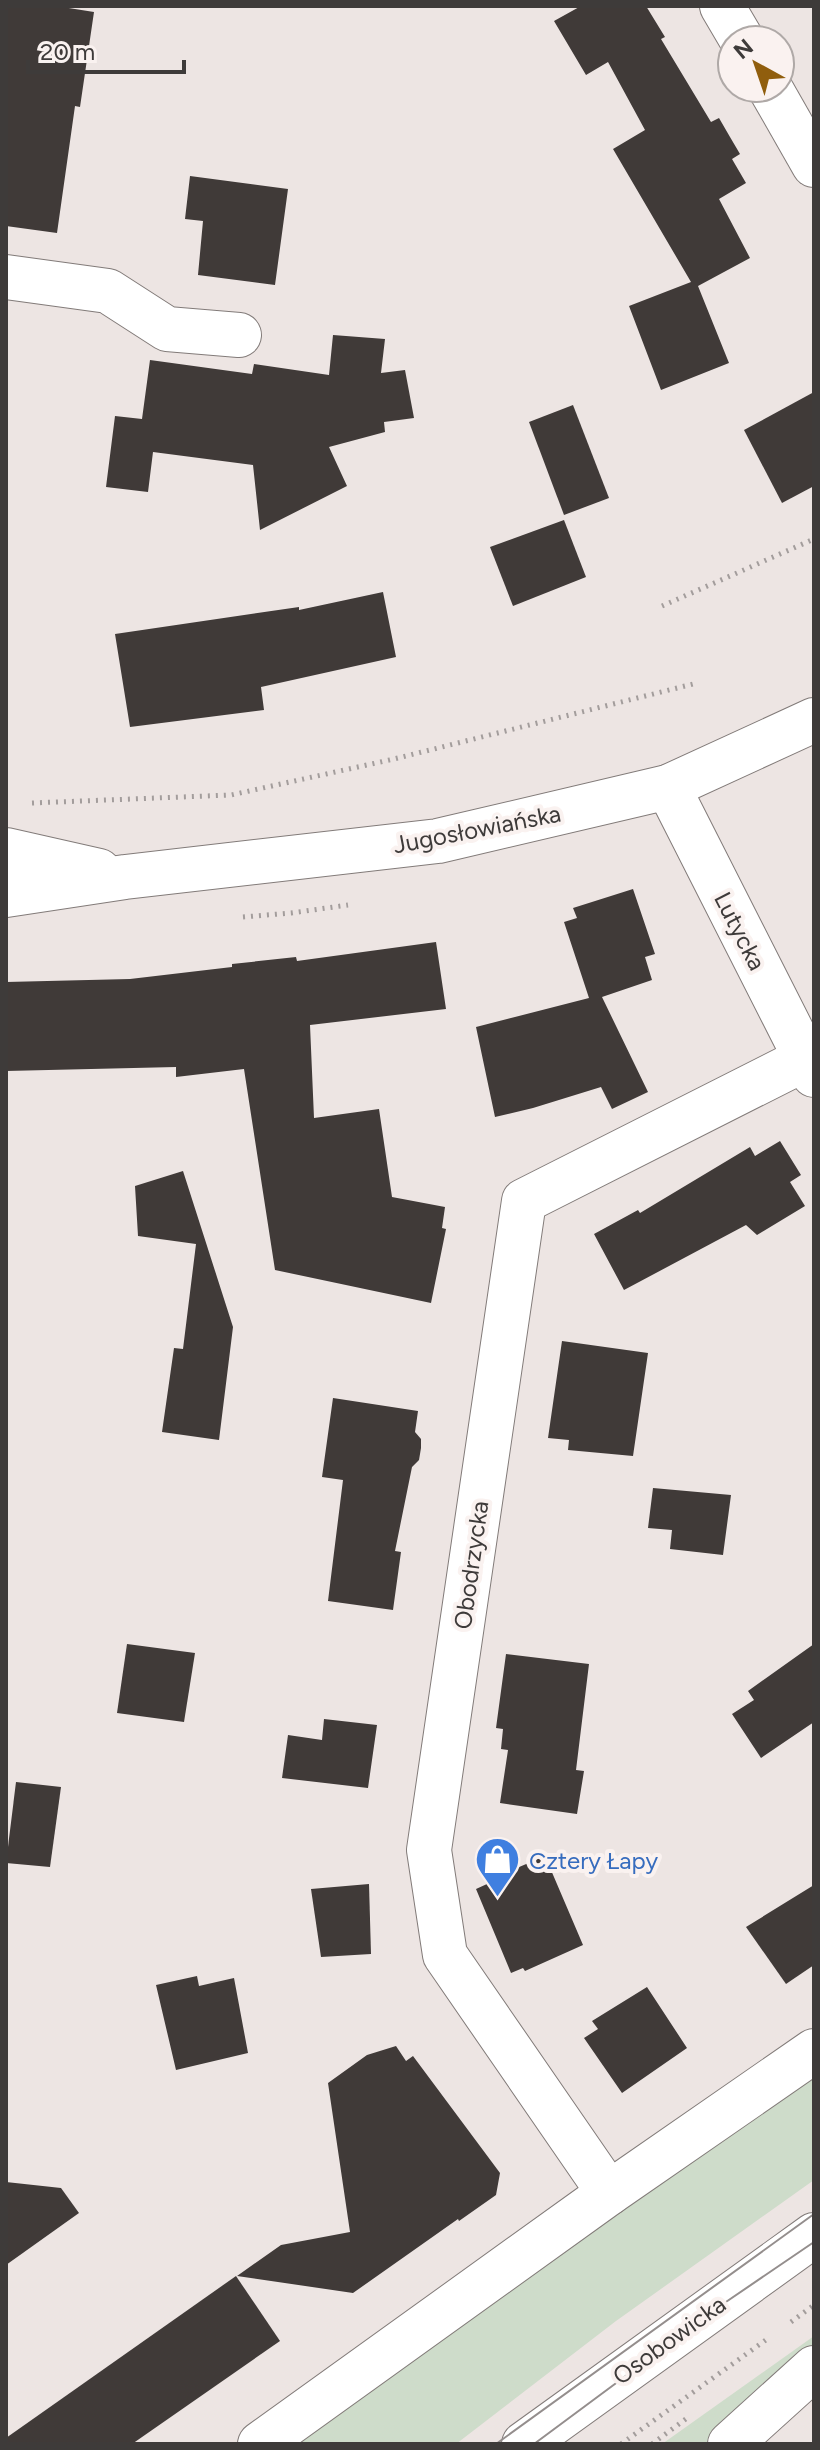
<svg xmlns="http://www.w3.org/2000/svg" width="820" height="2450" viewBox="0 0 820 2450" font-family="Figtree,sans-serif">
  <rect width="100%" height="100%" fill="#ede5e3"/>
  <g fill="#cedcca">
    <path d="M 814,2074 L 814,2180 L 616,2321 L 456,2444 L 296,2444 L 645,2190 Z"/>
    <path d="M 814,2336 L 814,2349 L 713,2444 L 662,2444 Z"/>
  </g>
  <g fill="#403a38">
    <path d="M 6,6 L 56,6 L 94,12 L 80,107 L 75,106 L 57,233 L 6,226 Z"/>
    <path d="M 581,6 L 646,6 L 665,37 L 661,39 L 711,122 L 719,118 L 730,137 L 740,154 L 732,159 L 746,183 L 719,199 L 750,258 L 698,286 L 729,363 L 661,390 L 629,306 L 691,282 L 613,149 L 645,130 L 608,62 L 586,75 L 554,21 Z"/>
    <path d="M 190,176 L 288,189 L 275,285 L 198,275 L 203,221 L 185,219 Z"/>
    <path d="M 333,335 L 385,339 L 381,373 L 405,370 L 414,418 L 384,422 L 385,432 L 329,447 L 347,486 L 260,530 L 253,465 L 153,452 L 148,492 L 106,487 L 115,416 L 142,419 L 150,360 L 252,374 L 254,364 L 329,375 Z"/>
    <path d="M 814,392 L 814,486 L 782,503 L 744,430 Z"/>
    <path d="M 573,405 L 609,498 L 564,515 L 529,422 Z"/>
    <path d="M 564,520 L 586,577 L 513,606 L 490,547 Z"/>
    <path d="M 383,592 L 396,657 L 261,687 L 264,710 L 130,727 L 115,634 L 299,607 L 299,610 Z"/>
    <path d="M 633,889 L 655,954 L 645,957 L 652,980 L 602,997 L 648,1092 L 612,1109 L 601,1087 L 533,1108 L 495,1117 L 476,1027 L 589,998 L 564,922 L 577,918 L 573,908 Z"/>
    <path d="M 436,942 L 446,1009 L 310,1025 L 314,1118 L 379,1109 L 392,1197 L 445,1207 L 442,1228 L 446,1229 L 431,1303 L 275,1270 L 244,1069 L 176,1077 L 176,1067 L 6,1071 L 6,982 L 130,979 L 232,967 L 232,964 L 296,957 L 297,961 Z"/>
    <path d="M 780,1141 L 801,1175 L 790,1182 L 805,1206 L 757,1235 L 746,1225 L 624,1290 L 594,1234 L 638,1210 L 640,1213 L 750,1147 L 755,1156 Z"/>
    <path d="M 183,1171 L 233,1327 L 219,1440 L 162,1432 L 174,1348 L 183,1349 L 196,1244 L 138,1236 L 135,1186 Z"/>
    <path d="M 562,1341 L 648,1353 L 633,1456 L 568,1450 L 569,1440 L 548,1438 Z"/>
    <path d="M 333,1398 L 418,1411 L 415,1432 L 421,1439 L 421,1448 L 419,1460 L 412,1467 L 395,1551 L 401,1552 L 393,1610 L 328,1601 L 343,1480 L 322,1477 Z"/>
    <path d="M 653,1488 L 731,1495 L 723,1555 L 670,1549 L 672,1530 L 648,1528 Z"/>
    <path d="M 127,1644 L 195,1653 L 184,1722 L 117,1713 Z"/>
    <path d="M 814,1644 L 814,1722 L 761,1758 L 732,1714 L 754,1700 L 748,1691 Z"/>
    <path d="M 506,1654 L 589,1664 L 576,1770 L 584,1771 L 577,1814 L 500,1803 L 508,1750 L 501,1749 L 503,1729 L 496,1728 Z"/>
    <path d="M 324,1719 L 377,1725 L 368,1788 L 282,1778 L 288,1735 L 322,1740 Z"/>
    <path d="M 16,1782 L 61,1787 L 50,1867 L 6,1863 Z"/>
    <path d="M 545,1856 L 583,1945 L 525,1971 L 523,1968 L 511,1973 L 476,1889 L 487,1884 L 486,1881 Z"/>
    <path d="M 369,1884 L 371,1954 L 321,1957 L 311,1889 Z"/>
    <path d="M 814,1885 L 814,1965 L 786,1984 L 746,1927 Z"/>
    <path d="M 197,1976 L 199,1986 L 234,1978 L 248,2053 L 176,2070 L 156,1985 Z"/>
    <path d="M 647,1987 L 687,2048 L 622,2093 L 584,2038 L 598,2029 L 592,2021 Z"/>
    <path d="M 396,2046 L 406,2061 L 413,2056 L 500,2173 L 496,2195 L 459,2221 L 458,2219 L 353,2293 L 237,2276 L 281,2245 L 350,2232 L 328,2083 L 367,2055 Z"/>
    <path d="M 6,2182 L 61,2188 L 79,2213 L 6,2265 Z"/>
    <path d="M 236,2276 L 280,2341 L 132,2444 L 6,2444 L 6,2438 Z"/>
  </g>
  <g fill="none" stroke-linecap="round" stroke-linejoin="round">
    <defs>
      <g id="minor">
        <path d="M 722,6 L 742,40"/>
        <path d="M 770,88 L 814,165"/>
        <path d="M 6,277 L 108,291 L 167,329 L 239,335"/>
        <path d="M 668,787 L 814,1075"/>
        <path d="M 6,850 L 99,871"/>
        <path d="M 6,895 L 125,877 L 438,841 L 668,787 L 814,720"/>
        <path d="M 609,2193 L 445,1955 L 429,1850 L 524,1201 L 805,1059"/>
        <path d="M 260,2444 L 609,2193 L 814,2051"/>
        <path d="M 524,2444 L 814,2235"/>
        <path d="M 730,2444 L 814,2368"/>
      </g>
    </defs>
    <use href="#minor" stroke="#827b79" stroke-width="46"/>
    <g stroke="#a39d9c" stroke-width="5" stroke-dasharray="2 6" stroke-linecap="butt">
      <path d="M 662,606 L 814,539"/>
      <path d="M 32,803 L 231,795 L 394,759 L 693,684"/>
      <path d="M 243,917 L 291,913 L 348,905"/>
      <path d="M 791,2322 L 814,2305"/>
      <path d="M 621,2444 L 770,2337"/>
      <path d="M 652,2444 L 687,2418"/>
    </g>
    <use href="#minor" stroke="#fff" stroke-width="44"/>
    <g stroke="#948e8d" stroke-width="2">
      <path d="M 496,2444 L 814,2214"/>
      <path d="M 534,2444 L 720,2306 L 814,2242"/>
    </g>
  </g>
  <defs>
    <symbol id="shop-pin" viewBox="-11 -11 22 30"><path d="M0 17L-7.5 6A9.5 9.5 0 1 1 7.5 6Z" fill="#3f7fe0" stroke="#faf2f0"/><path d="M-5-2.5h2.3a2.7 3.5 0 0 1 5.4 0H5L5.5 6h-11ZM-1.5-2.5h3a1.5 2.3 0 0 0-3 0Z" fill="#fff"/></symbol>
  </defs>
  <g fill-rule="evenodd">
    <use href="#shop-pin" x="472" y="1834" width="51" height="69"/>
  </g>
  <g text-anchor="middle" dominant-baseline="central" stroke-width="8" stroke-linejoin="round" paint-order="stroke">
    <g font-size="24" fill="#3e3b3a" stroke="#faf2f0">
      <text transform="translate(477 829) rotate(-11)">Jugosłowiańska</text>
      <text transform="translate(740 931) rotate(63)">Lutycka</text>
      <text transform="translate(471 1565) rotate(-82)">Obodrzycka</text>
      <text transform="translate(669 2340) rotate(-36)">Osobowicka</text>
    </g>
    <g font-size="24" fill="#366cbe" stroke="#faf2f0" text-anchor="start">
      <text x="529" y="1860">Cztery Łapy</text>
    </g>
  </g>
  <rect width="820" height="2450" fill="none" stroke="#3e3b3a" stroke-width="16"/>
  <g transform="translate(756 64) rotate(320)"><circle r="38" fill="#faf2f0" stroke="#afa9a7" stroke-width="2"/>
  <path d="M0-6L14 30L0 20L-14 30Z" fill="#905e0d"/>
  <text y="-12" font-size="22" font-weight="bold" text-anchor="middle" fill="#3e3b3a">N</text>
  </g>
  <path d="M28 60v12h156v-12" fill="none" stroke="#3e3b3a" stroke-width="4"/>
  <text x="40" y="60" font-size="24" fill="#3e3b3a" stroke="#faf2f0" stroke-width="6" paint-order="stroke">20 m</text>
</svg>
